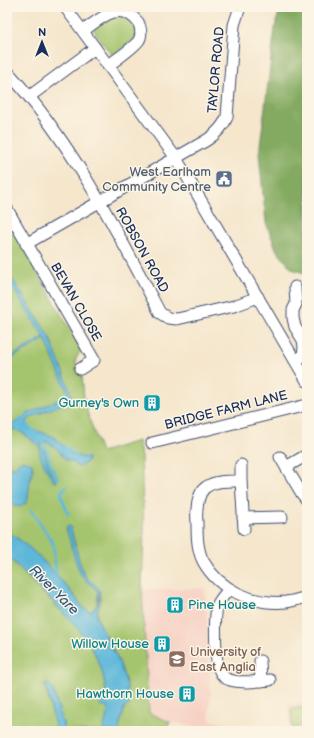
<svg xmlns="http://www.w3.org/2000/svg" width="314" height="738" viewBox="0 0 314 738" font-family="'Balsamiq Sans',sans-serif">
  <rect width="100%" height="100%" fill="#fcf5e5"/>
  <filter id="ink" filterUnits="userSpaceOnUse"><feTurbulence type="fractalNoise" baseFrequency=".025" numOctaves="2"/><feDisplacementMap in="SourceGraphic" scale="8" xChannelSelector="R" yChannelSelector="G"/><feConvolveMatrix kernelMatrix="1 2 1 2 8 2 1 2 1" color-interpolation-filters="sRGB"/></filter>
  <filter id="wash" filterUnits="userSpaceOnUse"><feTurbulence type="fractalNoise" baseFrequency=".012" numOctaves="4" result="noise"/><feDisplacementMap in="SourceGraphic" scale="16" xChannelSelector="R" yChannelSelector="G"/><feGaussianBlur stdDeviation="0.9" result="paint"/><feColorMatrix in="noise" values="0 0 0 0 0 0 0 0 0 0 0 0 0 0 0 0 0 1.4 0 .05"/><feComposite in="paint" operator="in"/></filter>
  <g filter="url(#wash)">
    <rect width="100%" height="100%" fill="#f5e6cc"/>
    <g fill="#f6d2c4">
      <path d="M 205,588 L 211,694 L 209,715 L 211,720 L 252,731 L 216,731 L 170,722 L 149,713 L 142,590 Z"/>
      <path d="M 307,702 L 307,731 L 290,731 L 288,704 Z"/>
    </g>
    <g fill="#a4c46d" stroke="#607a66">
      <path d="M 119,11 L 135,26 L 136,38 L 116,54 L 111,54 L 94,31 L 95,26 Z"/>
      <path d="M 7,219 L 81,349 L 75,361 L 82,376 L 84,398 L 88,415 L 101,452 L 138,441 L 141,456 L 144,531 L 142,590 L 149,713 L 170,722 L 166,731 L 119,731 L 120,720 L 123,716 L 124,708 L 127,702 L 120,664 L 97,618 C 96,611 101,604 100,597 C 98,584 88,583 84,574 C 78,560 75,542 70,526 L 66,528 L 83,578 L 94,586 L 98,593 L 97,604 L 94,610 L 90,612 L 84,608 C 61,579 38,552 7,531 Z"/>
      <path d="M 7,556 L 80,630 L 93,648 L 103,673 L 106,692 L 108,711 L 103,731 L 63,731 L 63,723 L 52,687 L 45,687 L 56,726 L 56,731 L 7,731 Z"/>
      <path d="M 307,707 L 307,726 L 292,728 L 291,709 Z"/>
    </g>
    <path fill="#83aa60" stroke="#4f6c5f" d="M 280,7 L 307,7 L 307,274 L 292,269 L 277,251 L 266,223 L 259,154 L 275,28 Z"/>
    <g fill="#5bb7d9" stroke="#3b739c">
      <path d="M 7,271 L 50,338 L 73,398 L 72,400 L 32,417 L 26,422 L 27,425 C 33,431 42,432 50,435 C 59,440 65,447 71,455 L 89,458 L 86,463 L 79,467 L 76,466 L 74,462 L 66,460 L 53,445 L 44,441 L 41,442 L 41,447 L 44,450 L 49,469 L 57,482 L 54,482 L 46,469 L 40,455 L 39,446 L 24,434 L 15,429 L 7,433 L 7,428 L 29,413 L 65,397 L 68,394 L 45,339 L 7,361 L 7,359 L 44,337 L 7,279 Z"/>
      <path d="M 23,460 L 32,463 L 33,470 L 30,480 L 28,499 L 25,504 L 19,507 L 7,502 L 7,466 L 11,466 L 15,468 L 19,462 Z"/>
      <path d="M 70,526 C 74,541 78,560 84,574 C 87,581 96,583 99,590 C 103,600 95,609 97,618 L 120,664 L 127,685 L 127,701 L 129,700 L 130,701 L 129,705 L 124,708 C 123,717 120,721 119,731 L 103,731 L 108,711 L 108,707 L 102,707 L 99,704 L 101,702 L 107,701 C 104,651 79,629 46,595 C 33,582 21,568 7,556 L 7,531 C 38,551 61,579 84,608 L 90,612 C 96,608 100,600 98,593 C 95,585 87,584 83,578 C 76,568 70,540 66,527 Z"/>
      <path d="M 46,684 L 50,685 L 52,687 L 63,723 L 63,731 L 56,731 L 47,690 L 45,687 Z"/>
    </g>
    <g fill="none" stroke-linecap="round" stroke-linejoin="round">
      <g stroke="#5bb7d9" stroke-width="3">
        <path d="M 19,420 L 34,431"/>
        <path d="M 41,439 L 46,448 L 50,464 L 58,479"/>
        <path d="M 65,447 L 76,456"/>
        <path d="M 66,487 L 62,490 L 61,495 L 68,514"/>
        <path d="M 31,510 L 53,543 L 56,573"/>
      </g>
    </g>
  </g>
  <g filter="url(#ink)">
    <g fill="none" stroke-linecap="round" stroke-linejoin="round">
      <defs>
        <g id="street">
          <path d="M 65,7 L 176,158 L 307,381"/>
          <path d="M 83,31 C 102,17 120,0 138,22 C 141,27 142,35 139,40 C 135,47 115,60 108,66"/>
          <path d="M 7,71 C 71,141 116,229 160,313 L 168,318 L 177,319 L 234,306 L 258,297"/>
          <path d="M 30,96 L 95,48"/>
          <path d="M 7,209 L 94,360 L 80,369"/>
          <path d="M 26,244 L 207,140 C 216,134 223,127 227,117 L 234,25 L 240,7"/>
          <path d="M 295,287 L 296,304 L 293,310 L 293,318 L 295,327 L 303,340 L 304,347 L 303,356 L 295,360"/>
          <path d="M 152,443 L 307,405"/>
          <path d="M 280,457 L 302,494 L 307,500"/>
          <path d="M 241,465 L 241,481 C 230,481 216,480 206,487 C 197,493 196,512 197,522 C 197,535 197,549 203,561 C 219,590 253,605 286,602 C 293,601 300,599 307,597"/>
          <path d="M 286,467 L 305,456"/>
          <path d="M 241,481 L 244,529"/>
          <path d="M 243,518 L 282,517"/>
          <path d="M 229,589 C 226,593 220,599 218,604 C 214,613 215,660 219,669 C 220,672 222,675 224,677 C 233,685 259,681 270,680"/>
          <path d="M 260,661 L 261,681"/>
        </g>
      </defs>
      <use href="#street" stroke="#3c4a6e" stroke-width="13"/>
      <use href="#street" stroke="#fff" stroke-width="11"/>
    </g>
  </g>
  <defs>
    <symbol id="civic-square" viewBox="-11 -11 22 22"><rect x="-9" y="-9" width="18" height="18" rx="4" fill="#5c6f8a" stroke="#fcf5e5"/><path d="M-.6-6.5H3V-4.5H.6V-3L4-1V1h2V6H-6V1h2V-1L-.6-3ZM-1.2 2.5V6h2.4V2.5Z" fill="#fff"/></symbol>
    <symbol id="building-square" viewBox="-11 -11 22 22"><rect x="-9" y="-9" width="18" height="18" rx="4" fill="#0f9aa8" stroke="#fcf5e5"/><path d="M-4-6H4V6H1V3H-1V6H-4ZM-2.5-4.3h1.7v1.8h-1.7ZM.8-4.3h1.7v1.8H.8ZM-2.5-1h1.7V.8h-1.7ZM.8-1h1.7V.8H.8Z" fill="#fff"/></symbol>
    <symbol id="university-square" viewBox="-11 -11 22 22"><rect x="-9" y="-9" width="18" height="18" rx="4" fill="#8d6e63" stroke="#fcf5e5"/><path d="M0-5L7-2L0 1L-7-2ZM-4 1L0 2.5L4 1V4Q0 6-4 4Z" fill="#fff"/></symbol>
  </defs>
  <g fill-rule="evenodd">
    <use href="#civic-square" x="214" y="169" width="20" height="20"/>
    <use href="#building-square" x="142" y="393" width="20" height="20"/>
    <use href="#building-square" x="165" y="595" width="20" height="20"/>
    <use href="#building-square" x="152" y="634" width="20" height="20"/>
    <use href="#university-square" x="167" y="649" width="20" height="20"/>
    <use href="#building-square" x="177" y="684" width="20" height="20"/>
  </g>
  <g text-anchor="middle" dominant-baseline="central" stroke-width="3" stroke-linejoin="round" paint-order="stroke">
    <g font-size="13" fill="#1b2f5e" stroke="#fcf5e5">
      <text transform="translate(216 70) rotate(-85)">TAYLOR ROAD</text>
      <text transform="translate(142 250) rotate(61)">ROBSON ROAD</text>
      <text transform="translate(76 302) rotate(60)">BEVAN CLOSE</text>
      <text transform="translate(226 410) rotate(-14)">BRIDGE FARM LANE</text>
    </g>
    <g font-size="13" fill="#4e5e75" stroke="#fcf5e5" text-anchor="end">
      <text x="211" y="172">West Earlham<tspan x="211" dy="15">Community Centre</tspan></text>
    </g>
    <g font-size="13" fill="#0d838f" stroke="#fcf5e5" text-anchor="end">
      <text x="139" y="403">Gurney's Own</text>
      <text x="188" y="605" text-anchor="start">Pine House</text>
      <text x="149" y="644">Willow House</text>
      <text x="174" y="694">Hawthorn House</text>
    </g>
    <g font-size="13" fill="#785e54" stroke="#fcf5e5" text-anchor="start">
      <text x="190" y="652">University of<tspan x="190" dy="15">East Anglia</tspan></text>
    </g>
    <g font-size="14" font-style="italic" fill="#2e5883" stroke="#fcf5e5">
      <text transform="translate(54 590) rotate(45)">River Yare</text>
    </g>
  </g>
  <rect width="314" height="738" fill="none" stroke="#fcf5e5" stroke-width="24"/>
  <g transform="translate(42 42)" stroke="#fcf5e5" stroke-width="3" paint-order="stroke">
  <path d="M0-3L7 15L0 10L-7 15Z" fill="#1b2f5e"/>
  <text y="-6" font-size="11" font-weight="bold" text-anchor="middle" fill="#1b2f5e">N</text>
  </g>
</svg>
